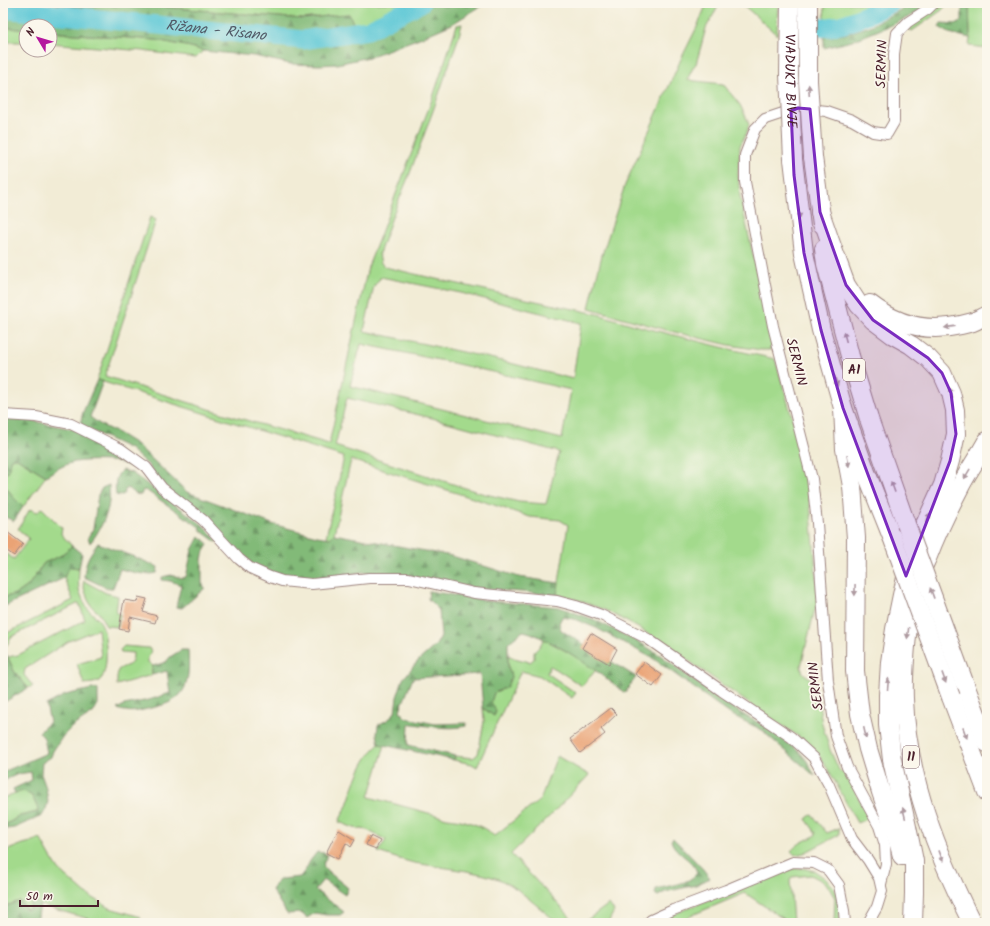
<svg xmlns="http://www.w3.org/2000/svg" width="990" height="926" viewBox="0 0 990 926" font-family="Kalam,sans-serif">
  <defs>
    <pattern id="forest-firs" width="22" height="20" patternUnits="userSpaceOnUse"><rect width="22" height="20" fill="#82ba78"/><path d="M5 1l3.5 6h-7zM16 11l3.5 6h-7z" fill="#6c9763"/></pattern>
  </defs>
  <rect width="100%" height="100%" fill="#fbf7ec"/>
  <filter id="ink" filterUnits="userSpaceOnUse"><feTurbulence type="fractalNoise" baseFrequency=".025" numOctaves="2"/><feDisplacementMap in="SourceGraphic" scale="8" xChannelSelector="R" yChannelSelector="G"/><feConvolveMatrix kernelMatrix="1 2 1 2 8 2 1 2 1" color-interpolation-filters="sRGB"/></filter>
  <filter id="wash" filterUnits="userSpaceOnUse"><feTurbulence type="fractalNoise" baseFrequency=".012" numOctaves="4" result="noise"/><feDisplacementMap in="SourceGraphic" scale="16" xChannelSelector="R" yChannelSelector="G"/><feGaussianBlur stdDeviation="0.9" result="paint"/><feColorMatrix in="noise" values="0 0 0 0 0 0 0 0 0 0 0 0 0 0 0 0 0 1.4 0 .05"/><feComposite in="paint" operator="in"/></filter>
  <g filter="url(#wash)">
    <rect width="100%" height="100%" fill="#f2ecd6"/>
    <g fill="#a3da8c" stroke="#767c5c" fill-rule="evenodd">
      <path d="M 136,3 L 237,3 L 286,7 L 316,7 L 330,3 L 415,3 L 392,14 L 355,27 L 349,14 L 302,19 L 175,8 Z"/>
      <path d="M 707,3 L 720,3 L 706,28 L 696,64 L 694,66 L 687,80 L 723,84 L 740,105 L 746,117 L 749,125 L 747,131 L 740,146 L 738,174 L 740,196 L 773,345 L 770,350 L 761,350 L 729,345 L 666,330 L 589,308 L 602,255 L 625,185 L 681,59 L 697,27 Z"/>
      <path d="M 741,3 L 777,3 L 778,4 L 777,35 Z"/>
      <path d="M 825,3 L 877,3 L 867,9 L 849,17 L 824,23 Z"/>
      <path d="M 940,3 L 948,3 L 942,10 L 912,31 L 906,27 L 928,14 Z"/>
      <path d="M 969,3 L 987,3 L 987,48 L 969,46 L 970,38 Z"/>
      <path d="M 462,24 L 459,36 L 434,108 L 410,173 L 392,217 L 379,254 L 381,263 L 385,267 L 436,279 L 517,297 L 597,314 L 642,327 L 721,347 L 775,359 C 787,401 802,444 808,488 C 813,527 816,567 818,607 L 815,609 L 801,666 L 803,673 L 810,678 L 814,687 L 819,704 L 822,724 L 830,750 L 840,772 L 845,772 L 869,818 L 857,823 C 842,796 829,764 807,742 L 751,705 L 668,646 L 635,626 L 605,610 L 581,601 L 564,596 L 557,595 L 568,525 L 560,520 L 530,517 L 479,500 L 351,460 L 334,534 L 330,538 L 326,537 L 344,457 L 97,380 L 150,217 L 156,220 L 105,376 L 225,414 L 329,444 L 368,267 L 433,97 L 457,25 ZM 381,277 L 461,293 L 581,323 L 573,379 L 490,358 L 364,331 L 374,286 ZM 361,344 L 444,361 L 571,390 L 562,439 L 350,386 ZM 347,398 L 432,418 L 559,452 L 549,493 L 546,504 L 519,502 L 481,493 L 335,446 Z"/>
      <path d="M 3,27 L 26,30 L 26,42 L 3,42 Z"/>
      <path d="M 50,32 L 156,40 L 191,47 L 203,51 L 196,58 L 143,51 L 50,43 Z"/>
      <path d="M 12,458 L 17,458 L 46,476 L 32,495 L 23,507 L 13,497 L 7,488 L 3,485 L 3,474 L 8,472 L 10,461 Z"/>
      <path d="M 42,508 L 62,528 L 61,534 L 72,546 L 60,556 L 44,563 L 28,586 L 18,593 L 3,598 L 3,552 L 14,559 L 29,539 L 18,529 L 30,509 L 37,512 Z"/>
      <path d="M 72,567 L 79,568 C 79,577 77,587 81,595 C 83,600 85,605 88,609 C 92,614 98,618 101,623 C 107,633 109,670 101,679 C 97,684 90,683 84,684 L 77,664 L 101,657 L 98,629 L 69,641 L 25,669 L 24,675 L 33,686 L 28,688 L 14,671 L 8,657 L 18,655 L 85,620 L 79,603 L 11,637 L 7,645 L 3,647 L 3,635 L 73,600 L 64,578 L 67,570 Z"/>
      <path d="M 84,581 L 106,593 L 118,596 L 116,613 L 120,614 L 118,627 L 106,626 L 99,613 L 92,607 L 88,600 L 83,585 Z"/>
      <path d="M 544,639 L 573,655 L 596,670 L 582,686 L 556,669 L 550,666 L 547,673 L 576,693 L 572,698 L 540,676 L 521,671 L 477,767 L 472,764 L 454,760 L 455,756 L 473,758 L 478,754 L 482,733 L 484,721 L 483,708 L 494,716 L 496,711 L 491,702 L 494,693 L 507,687 L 510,672 L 508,667 L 508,655 L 514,658 L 530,662 L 534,659 L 534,652 L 539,647 Z"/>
      <path d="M 124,646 L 149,648 L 151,651 L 148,658 L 148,662 L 153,666 L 152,670 L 152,675 L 117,685 L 117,678 L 118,670 C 128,663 133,668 133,653 L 121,652 L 120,650 Z"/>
      <path d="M 379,744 L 385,745 L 369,797 L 447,818 C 461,819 484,825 494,836 L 540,800 L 557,756 L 589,775 L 551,815 L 511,854 L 576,923 L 558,923 L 517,889 L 499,879 L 485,875 L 467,871 L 414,863 L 396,858 L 378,852 L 386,840 L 367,830 L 354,828 L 339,822 C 341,816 345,811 347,805 C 355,783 361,760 379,744 Z"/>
      <path d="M 24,791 L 32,796 L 38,809 L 37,812 L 20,816 L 3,826 L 3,798 L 15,793 Z"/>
      <path d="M 812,814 L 827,833 L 839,828 L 839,835 L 804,853 L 795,855 L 791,851 C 798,843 806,840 815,836 L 816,833 L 806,819 Z"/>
      <path d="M 40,838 L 50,856 L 59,870 L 85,893 L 110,908 L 141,917 L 139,923 L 103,923 L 40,905 L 34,901 L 31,903 L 30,909 L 26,910 L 20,901 L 3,907 L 3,852 L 23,844 L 31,842 Z"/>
      <path d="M 802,868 L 815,871 L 826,879 L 834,887 L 839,897 L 840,923 L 834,923 L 835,898 L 826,883 L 811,875 L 792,877 L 790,881 L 793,923 L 784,923 L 785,920 L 745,893 L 697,913 L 677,923 L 655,923 L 681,911 L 782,871 L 790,869 Z"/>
      <path d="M 609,904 L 614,911 L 608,923 L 583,923 Z"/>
    </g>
    <g fill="url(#forest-firs)" stroke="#666c52">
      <path d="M 50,3 L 136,3 L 175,8 L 302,19 C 318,18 333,14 349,14 L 355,27 L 312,33 L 275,32 L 192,23 Z"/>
      <path d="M 434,3 L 486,3 L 452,24 L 422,37 L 369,57 L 337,64 L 319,65 L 290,64 L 254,56 L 203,51 L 191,47 L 156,40 L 50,32 L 50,26 L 26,26 L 26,30 L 3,27 L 3,14 L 18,13 L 102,21 L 218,36 L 296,44 L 333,42 L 358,36 L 402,20 Z"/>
      <path d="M 913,3 L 929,3 L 915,14 L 896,23 L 852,41 L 824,48 L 824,37 L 845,34 L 870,26 Z"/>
      <path d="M 962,3 L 969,3 L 970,38 L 949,33 L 939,27 L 941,23 L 958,24 L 962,21 Z"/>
      <path d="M 97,380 L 103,381 L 90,417 L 101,425 L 118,433 L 136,444 L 187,492 L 272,524 L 317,536 L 330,538 L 334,534 L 452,556 L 519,577 L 559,583 L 557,595 L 473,588 L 398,574 L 363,572 L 328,578 L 287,577 L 266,571 L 249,562 L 156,478 L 148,465 L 130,449 L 80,425 L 83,412 Z"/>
      <path d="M 3,417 L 13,417 L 77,430 L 115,449 L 143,469 L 140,471 C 133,467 125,464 117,462 C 106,460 81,460 71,463 C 61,466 54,471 46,476 L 17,458 L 12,458 L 10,461 L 8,472 L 3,474 Z"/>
      <path d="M 123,470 L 132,473 L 203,525 L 218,541 L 216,542 L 200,530 L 201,528 L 147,491 L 143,490 L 141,495 L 136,494 L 128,488 L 125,490 L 124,494 L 121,496 L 116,495 C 115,486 114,475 123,470 Z"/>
      <path d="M 3,485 L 7,488 L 13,497 L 23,507 L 14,521 L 3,516 Z"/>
      <path d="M 109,485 C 109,491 110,497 109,502 C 108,515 98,534 90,543 L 88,537 L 93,529 L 98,495 L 102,488 Z"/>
      <path d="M 199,537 L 205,540 L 208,545 L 204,551 L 202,559 L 202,583 L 205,588 L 182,608 L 176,607 L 181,585 L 170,581 L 162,580 L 162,577 L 171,575 L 182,578 L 186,577 L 192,550 Z"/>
      <path d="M 98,543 L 137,558 L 158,567 L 157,573 C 145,576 132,572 120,569 L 113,588 L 107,588 L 84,577 C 86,559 88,557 98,543 Z"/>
      <path d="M 72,546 L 82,554 L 79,568 C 68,567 67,569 64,578 L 3,607 L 3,598 L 18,593 L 28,586 L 44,563 L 60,556 Z"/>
      <path d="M 429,591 L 488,601 L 559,607 L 595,620 L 642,644 L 663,657 L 717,698 L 744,715 L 763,725 L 778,734 L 798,750 L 807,761 L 815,776 L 766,734 L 764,731 L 730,714 L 654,659 L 596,628 L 574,619 L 562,617 L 559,623 L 561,630 L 636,677 L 625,693 C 601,674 578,657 552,643 C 541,638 534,633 523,631 L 508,643 L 508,667 L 510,672 L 511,677 L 507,687 L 494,693 L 491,702 L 496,711 L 494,716 L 483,708 L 480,674 L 413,678 L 400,710 L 403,716 L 407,718 L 435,724 L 467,723 L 466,726 C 449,730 430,726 413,724 L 409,724 L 408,745 L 455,756 L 454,760 L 379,744 L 377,734 L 378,725 L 389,719 L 395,712 L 397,697 L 403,679 L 417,662 L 436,645 L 441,636 L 439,610 L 428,599 Z"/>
      <path d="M 3,647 L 14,671 L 28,688 L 3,703 Z"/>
      <path d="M 181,650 L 188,650 C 190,683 188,701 151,708 C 143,710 134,713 126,711 C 123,711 120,710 117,709 L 124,705 L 149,700 L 170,693 L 167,671 L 152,675 L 152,670 L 153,666 L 166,662 L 170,657 Z"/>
      <path d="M 92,689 L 98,689 L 98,704 L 93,713 L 73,726 L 63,736 L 53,751 L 51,757 L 42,763 L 41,774 L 46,788 L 48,801 L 46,809 L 42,816 L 14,828 L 7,829 L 3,833 L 3,826 L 20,816 L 37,812 L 38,809 L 32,796 L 24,791 L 15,793 L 13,789 L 32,780 L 31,772 L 18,774 L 3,781 L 3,772 L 47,753 L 44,738 L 39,732 L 50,722 L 46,705 L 65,695 Z"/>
      <path d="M 673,838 L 702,868 L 710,878 L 696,885 L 665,892 L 658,896 L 655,894 L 656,889 C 670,885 688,885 697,873 C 695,860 673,853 671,840 Z"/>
      <path d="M 317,852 L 324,853 L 328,855 C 326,859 322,863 324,867 C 326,871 344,884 348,888 L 345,895 L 323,880 L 315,890 L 344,912 L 340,915 L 326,915 L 315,913 L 307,918 L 301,913 L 287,914 L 272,890 L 277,882 L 281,879 L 300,877 L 306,869 L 310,861 Z"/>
      <path d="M 34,900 L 40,905 L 37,923 L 3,923 L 3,907 L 20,901 L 26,910 L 30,909 L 31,903 Z"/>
    </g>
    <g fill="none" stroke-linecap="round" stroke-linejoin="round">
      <g stroke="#5dc8d6" stroke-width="19">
        <path d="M 789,3 C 794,9 806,24 813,26 C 837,33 870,13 891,3"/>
        <path id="s1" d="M 3,9 L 303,40 L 368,30 L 421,3"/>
      </g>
    </g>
    <g id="blocks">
      <g fill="#eaa375">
        <path d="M 3,529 L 23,544 L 14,556 L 3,548 Z"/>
        <path d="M 138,597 L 147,599 L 143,612 L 157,616 L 155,623 L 130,617 L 128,631 L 119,629 L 124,600 L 137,602 Z"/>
        <path d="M 591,633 L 617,649 L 609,664 L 582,648 Z"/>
        <path d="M 644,662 L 662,675 L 653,687 L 635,674 Z"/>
        <path d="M 611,708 L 617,714 L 601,729 L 605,734 L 580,753 L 570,739 Z"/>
        <path d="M 339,830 L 355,840 L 351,847 L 346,843 L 338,859 L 326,853 L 334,837 Z"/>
        <path d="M 370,836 L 380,841 L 376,849 L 366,845 Z"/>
      </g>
    </g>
  </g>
  <g filter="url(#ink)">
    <use href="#blocks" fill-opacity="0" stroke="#9e8680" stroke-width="1"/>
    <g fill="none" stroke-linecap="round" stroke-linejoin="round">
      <defs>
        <g id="street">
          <path d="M 3,415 L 36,417 L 71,424 L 121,449 L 146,467 L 162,488 L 203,520 L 239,559 L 250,568 L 270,577 L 282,581 L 312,584 L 369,578 L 409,578 L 474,593 L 557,601 L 576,606 L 601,615 L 648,639 L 722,691 L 791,737 L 814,758 L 829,785 L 852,839 L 868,860 L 879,878 L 882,891 L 877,907 L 868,923"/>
          <path d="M 881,884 L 886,864 L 885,845 L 879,826 L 847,767 L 836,736 L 828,681 L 817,523 L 812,479 L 773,326 L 745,182 L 745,155 L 755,129 L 765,119 L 798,108 L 826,111 L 852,120 L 873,132 L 887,134 L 894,122 L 894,54 L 897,33 L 908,22 L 928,9 L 934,3"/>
          <path d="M 648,923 L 651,920 L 673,910 L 726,890 L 793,862 L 814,863 L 828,870 L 839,885 L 844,911 L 845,923"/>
        </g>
        <g id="highway">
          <path d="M 813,157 L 822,224"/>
          <path d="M 793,159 L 804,253 L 821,330 L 843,408 L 866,472 L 892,537"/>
          <path d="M 820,212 L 830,241 L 846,285 L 859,305 L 873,320 L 893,335 L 911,345 L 928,358 L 942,373 L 951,393 L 955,410 L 956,434 L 950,461 L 943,485 L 922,531 L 909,565 L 902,595 L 895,629 L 890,662 L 888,695 L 888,725 L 892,760 L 907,827 L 914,861 L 914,893 L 913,923"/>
          <path d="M 824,249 L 826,264 L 850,356 L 869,419 L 906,524"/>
          <path d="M 870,304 C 897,325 927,333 961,325 C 965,324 969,323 973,322 C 978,320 982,317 987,315"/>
          <path d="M 843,408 L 845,449 L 852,486 L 856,538 L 855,671 L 860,714 L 868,749 L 881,792 L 898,841 L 902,856"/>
          <path d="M 964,682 L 987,743"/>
          <path d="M 951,697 L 987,792"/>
          <path d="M 972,923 C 937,853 907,778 904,699 C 903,678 905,656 907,635 C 910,618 912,599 917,582 C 920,573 924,565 928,556 C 937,532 949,508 961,485 C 969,470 979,456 987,441"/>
        </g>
      </defs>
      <use href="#street" stroke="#9e8680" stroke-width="12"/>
      <use href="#highway" stroke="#9e8680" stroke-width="20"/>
      <use href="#street" stroke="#fff" stroke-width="10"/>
      <use href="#highway" stroke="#fff" stroke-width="18"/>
      <defs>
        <g id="highway-bridge">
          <path id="s2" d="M 790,3 L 789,75 L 793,159"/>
          <path d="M 808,3 L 808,81 L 813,157"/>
          <path d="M 906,524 L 964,682"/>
          <path d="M 892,537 L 951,697"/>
        </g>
      </defs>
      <use href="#highway-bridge" stroke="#9e8680" stroke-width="20" stroke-linecap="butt"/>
      <use href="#highway-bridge" stroke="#fff" stroke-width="18"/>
    </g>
    <defs><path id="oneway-solid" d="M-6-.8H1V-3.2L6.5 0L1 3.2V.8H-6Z"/></defs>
    <g fill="#ae9aa0">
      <use href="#oneway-solid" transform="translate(809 90) rotate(-93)"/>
      <use href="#oneway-solid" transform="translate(799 213) rotate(83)"/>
      <use href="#oneway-solid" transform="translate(950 327) rotate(172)"/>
      <use href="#oneway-solid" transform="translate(845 337) rotate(-105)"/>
      <use href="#oneway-solid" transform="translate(836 381) rotate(74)"/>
      <use href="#oneway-solid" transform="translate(951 393) rotate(-108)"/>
      <use href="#oneway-solid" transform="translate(848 461) rotate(80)"/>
      <use href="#oneway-solid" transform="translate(967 474) rotate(121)"/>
      <use href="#oneway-solid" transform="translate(893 487) rotate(-110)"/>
      <use href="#oneway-solid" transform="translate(928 518) rotate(-65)"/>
      <use href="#oneway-solid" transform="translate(855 590) rotate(91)"/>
      <use href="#oneway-solid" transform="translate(932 593) rotate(-110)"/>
      <use href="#oneway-solid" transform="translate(908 633) rotate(97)"/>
      <use href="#oneway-solid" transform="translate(944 678) rotate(70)"/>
      <use href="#oneway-solid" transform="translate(888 684) rotate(-85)"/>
      <use href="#oneway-solid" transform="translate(865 733) rotate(77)"/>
      <use href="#oneway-solid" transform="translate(965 733) rotate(69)"/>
      <use href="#oneway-solid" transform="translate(904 813) rotate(-104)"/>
      <use href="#oneway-solid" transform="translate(941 856) rotate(70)"/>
    </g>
  </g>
  <path fill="#7b2cbf" fill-opacity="0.2" stroke="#7b2cbf" stroke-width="3" stroke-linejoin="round" d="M 798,108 L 810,109 L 820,212 L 846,285 L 873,320 L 928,358 L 942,373 L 951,393 L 956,434 L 950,461 L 906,576 L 843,408 L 821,330 L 804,253 L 794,175 L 791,111 Z"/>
  <g text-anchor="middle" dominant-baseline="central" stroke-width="3.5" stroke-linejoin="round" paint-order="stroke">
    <g fill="#fbf7ec" stroke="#7f6065" stroke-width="1">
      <rect x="843" y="359" width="22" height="22" rx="3"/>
      <rect x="903" y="746" width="16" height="22" rx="3"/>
    </g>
    <g font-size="13" font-weight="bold" fill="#4a1f2b">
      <text x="854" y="370">A1</text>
      <text x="911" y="757">11</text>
    </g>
    <g font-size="14" fill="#4a1f2b" stroke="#fbf7ec">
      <text transform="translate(882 64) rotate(-88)">SERMIN</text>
      <text stroke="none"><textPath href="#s2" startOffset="78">VIADUKT BIVJE</textPath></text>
      <text transform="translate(796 362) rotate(76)">SERMIN</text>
      <text transform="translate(816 686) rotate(-97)">SERMIN</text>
    </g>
    <g font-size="15" font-style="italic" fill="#515a67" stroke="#fbf7ec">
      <text stroke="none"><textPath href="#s1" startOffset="214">Rižana - Risano</textPath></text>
    </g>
  </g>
  <rect width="990" height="926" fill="none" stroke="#fbf7ec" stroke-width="16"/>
  <g transform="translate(38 38) rotate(308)"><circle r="19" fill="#fbf7ec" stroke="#b4a19f"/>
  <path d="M0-3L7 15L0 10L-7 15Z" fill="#b5179e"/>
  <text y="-6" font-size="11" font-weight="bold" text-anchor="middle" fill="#4a1f2b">N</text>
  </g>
  <path d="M20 900v6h78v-6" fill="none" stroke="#4a1f2b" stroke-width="2"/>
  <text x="26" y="900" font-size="12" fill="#4a1f2b" stroke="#fbf7ec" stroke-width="3" paint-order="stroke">50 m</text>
</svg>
